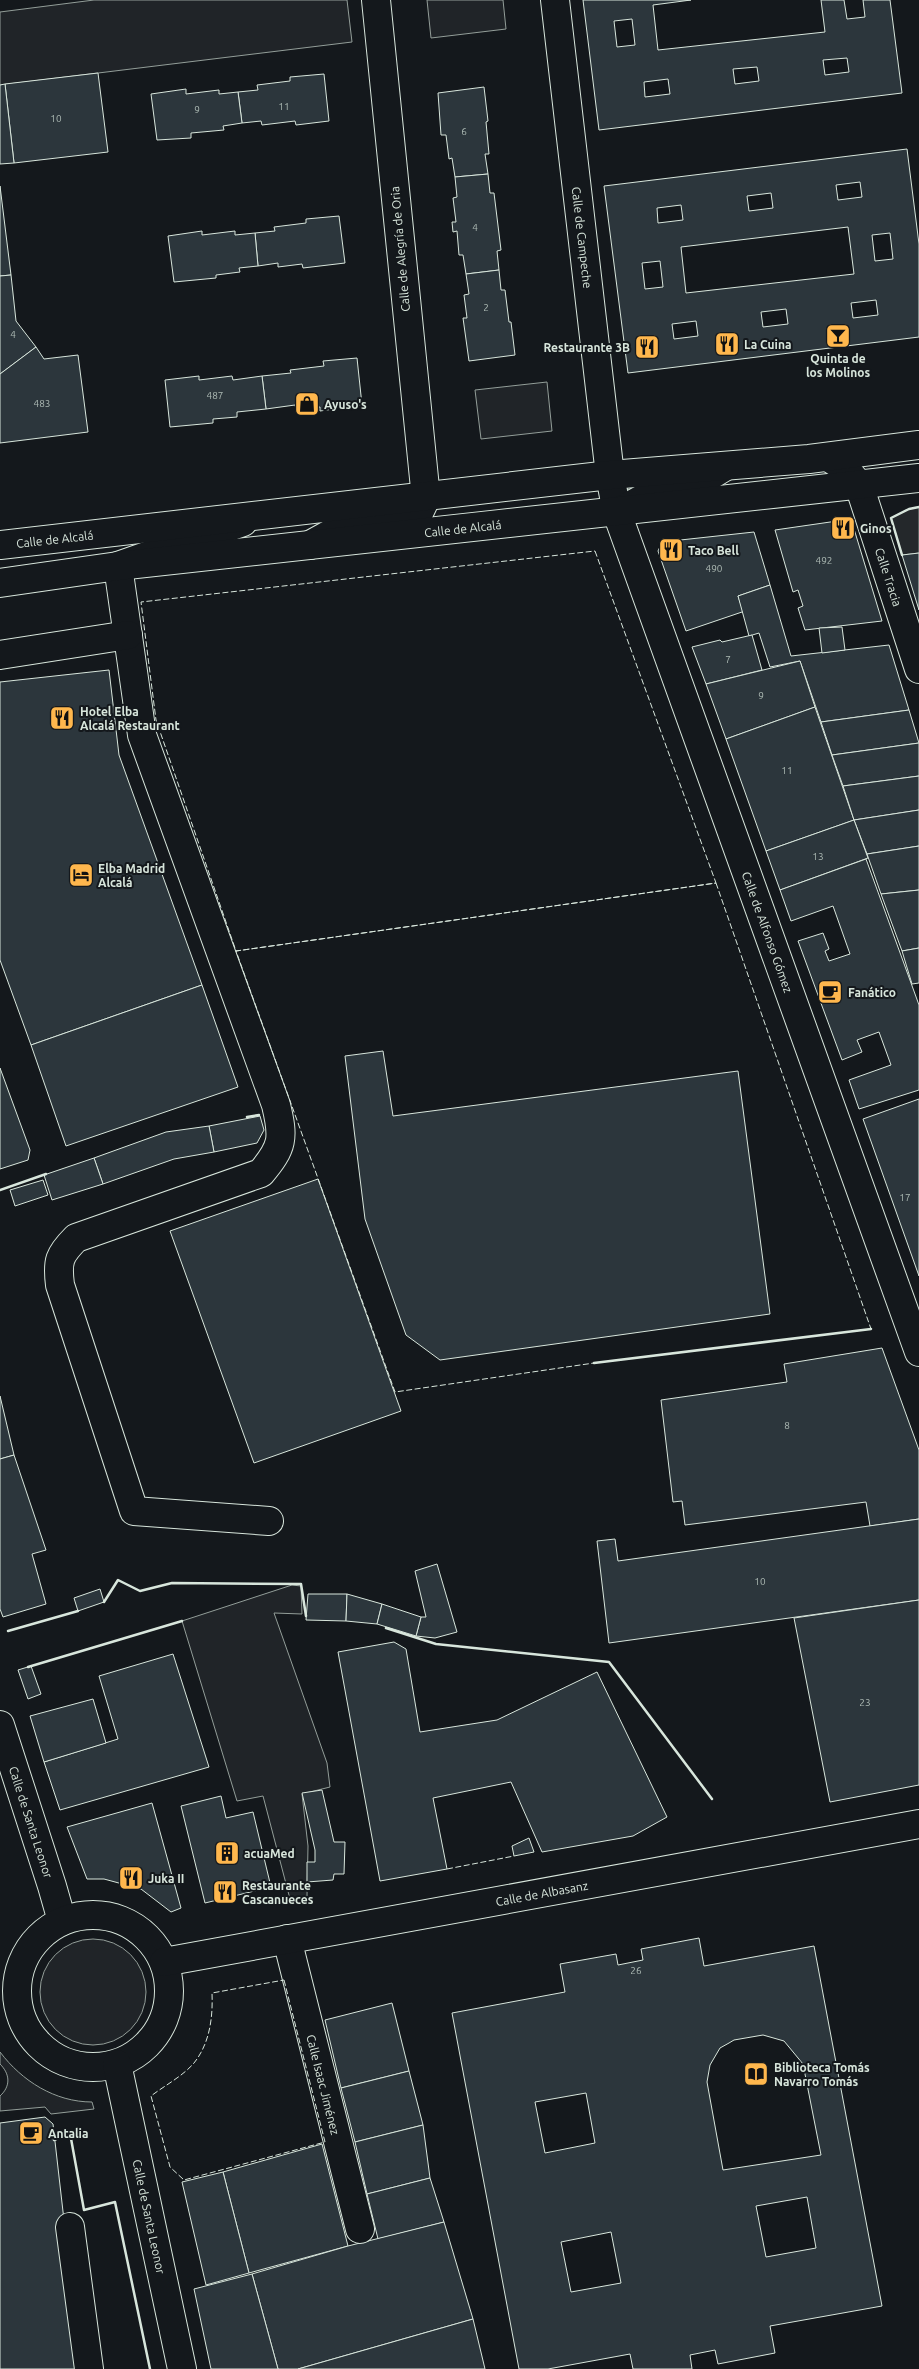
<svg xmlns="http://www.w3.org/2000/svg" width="919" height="2369" viewBox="0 0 919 2369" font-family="Ubuntu,sans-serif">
  <rect width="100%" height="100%" fill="#14181c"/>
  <g fill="#202428" stroke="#939e99">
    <path d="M 94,0 L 347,0 L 352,42 L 0,85 L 0,12 Z"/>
    <path d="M 427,0 L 503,0 L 506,29 L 431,38 Z"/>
    <path d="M 547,382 L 552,431 L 481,439 L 475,390 Z"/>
    <path d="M 292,1585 L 301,1586 L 302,1614 L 274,1613 L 327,1763 L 330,1787 L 302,1794 L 308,1846 L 307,1896 L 290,1899 L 263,1796 L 237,1801 L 182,1621 Z"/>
    <circle cx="93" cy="1992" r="53"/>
    <path d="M 0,2052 C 22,2081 55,2102 92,2102 L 94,2109 L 51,2114 L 45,2107 L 0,2111 L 0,2096 C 11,2086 10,2074 0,2064 Z"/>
  </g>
  <path fill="#24282b" stroke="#939e99" d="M 919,507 L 919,553 L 902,555 L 891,518 L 909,509 Z"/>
  <g fill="#2c363c" stroke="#d8e6dc" fill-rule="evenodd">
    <path d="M 583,0 L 691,0 L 653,5 L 658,50 L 825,32 L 821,0 L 844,0 L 847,19 L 865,17 L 863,0 L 890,0 L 902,93 L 599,130 ZM 632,19 L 635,45 L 617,47 L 614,21 ZM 847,58 L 849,72 L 825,75 L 823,60 ZM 757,67 L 759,81 L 735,84 L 733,69 ZM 668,79 L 670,94 L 645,97 L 644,82 Z"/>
    <path d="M 98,73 L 108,152 L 14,163 L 5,84 Z"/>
    <path d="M 324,74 L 329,121 L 296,125 L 295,121 L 262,125 L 261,121 L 242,123 L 238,92 L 258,90 L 257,85 L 290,81 L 290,77 Z"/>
    <path d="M 5,84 L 14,163 L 0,164 L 0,85 Z"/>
    <path d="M 484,87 L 488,121 L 486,122 L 489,154 L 485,154 L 488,174 L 455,177 L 452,158 L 449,159 L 446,135 L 441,135 L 438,93 Z"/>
    <path d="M 186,89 L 186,94 L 219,90 L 219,94 L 238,92 L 242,123 L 223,126 L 224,130 L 191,133 L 191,138 L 157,140 L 151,94 Z"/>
    <path d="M 907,149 L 919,244 L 919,337 L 628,373 L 604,186 ZM 860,182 L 862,197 L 838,200 L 836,185 ZM 771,193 L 773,208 L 749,211 L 747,196 ZM 681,205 L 683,220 L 658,223 L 657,208 ZM 848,227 L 854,274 L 686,293 L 681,247 ZM 890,233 L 893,259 L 875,261 L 872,235 ZM 660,261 L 663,287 L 645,289 L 642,263 ZM 876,300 L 878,315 L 853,318 L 851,303 ZM 786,309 L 788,324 L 763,327 L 761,312 ZM 696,321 L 698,336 L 674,339 L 672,324 Z"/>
    <path d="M 488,174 L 490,193 L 494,193 L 501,250 L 497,251 L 499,270 L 466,274 L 463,255 L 459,255 L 457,231 L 453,232 L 452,222 L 456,222 L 453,198 L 457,197 L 455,177 Z"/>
    <path d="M 0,186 L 11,275 L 0,276 Z"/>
    <path d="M 339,216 L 345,263 L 303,268 L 302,264 L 278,267 L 278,263 L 258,266 L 255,233 L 275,231 L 274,227 L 306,223 L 306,219 Z"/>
    <path d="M 202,231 L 202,235 L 235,231 L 235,235 L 255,233 L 258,266 L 239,268 L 240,272 L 216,275 L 216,278 L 174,282 L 168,236 Z"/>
    <path d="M 499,270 L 501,290 L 505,290 L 509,322 L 511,322 L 515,355 L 469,361 L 463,318 L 467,318 L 464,295 L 469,294 L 466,274 Z"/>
    <path d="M 11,275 L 16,321 L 36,347 L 0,374 L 0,276 Z"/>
    <path d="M 36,347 L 44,359 L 78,355 L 88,432 L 0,443 L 0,374 Z"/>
    <path d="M 357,358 L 362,405 L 320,411 L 320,407 L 296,409 L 295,405 L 266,409 L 262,376 L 291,373 L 290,370 L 324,366 L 323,361 Z"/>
    <path d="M 199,376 L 199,380 L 232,376 L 233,380 L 262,376 L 266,409 L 237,412 L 237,417 L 213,419 L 213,423 L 170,427 L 165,380 Z"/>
    <path d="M 851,519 L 882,621 L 805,630 L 798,608 L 803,606 L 798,590 L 793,592 L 775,530 Z"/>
    <path d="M 754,532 L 770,585 L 738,596 L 743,611 L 742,612 L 686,631 L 658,551 L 662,542 Z"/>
    <path d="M 919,553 L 919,610 L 902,555 Z"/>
    <path d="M 770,585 L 791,656 L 889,645 L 909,710 L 821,722 L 800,661 L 770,667 L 759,633 L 749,636 L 738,596 Z"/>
    <path d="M 842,627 L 845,650 L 822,653 L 819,628 Z"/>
    <path d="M 752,635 L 762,670 L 706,684 L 692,647 L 720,640 L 722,642 Z"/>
    <path d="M 800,661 L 815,707 L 726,739 L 706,684 Z"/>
    <path d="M 109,670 L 119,755 L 202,985 L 31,1045 L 0,960 L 0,682 Z"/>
    <path d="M 815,707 L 854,820 L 766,851 L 726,739 Z"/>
    <path d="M 909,710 L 919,743 L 832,755 L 821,722 Z"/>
    <path d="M 919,743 L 919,776 L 843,786 L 832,755 Z"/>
    <path d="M 919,776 L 919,810 L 854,820 L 843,786 Z"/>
    <path d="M 919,810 L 919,846 L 867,854 L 854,820 Z"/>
    <path d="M 854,820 L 868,858 L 780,890 L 766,851 Z"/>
    <path d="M 919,846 L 919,890 L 881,894 L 867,854 Z"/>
    <path d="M 866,859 L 919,1005 L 919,1090 L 859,1109 L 849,1080 L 891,1065 L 879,1032 L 857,1040 L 862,1052 L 842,1060 L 798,941 L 823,933 L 829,949 L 825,951 L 829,961 L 850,954 L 833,906 L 791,921 L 780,890 Z"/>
    <path d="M 919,890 L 919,948 L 902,951 L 881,894 Z"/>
    <path d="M 919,948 L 919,983 L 912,984 L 902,951 Z"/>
    <path d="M 202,985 L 238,1087 L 66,1146 L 31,1045 Z"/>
    <path d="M 383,1051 L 393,1116 L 738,1071 L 770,1314 L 440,1360 L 406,1335 L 365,1219 L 345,1056 Z"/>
    <path d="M 0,1068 L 30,1150 L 28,1160 L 0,1169 Z"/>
    <path d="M 919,1099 L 919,1276 L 863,1119 Z"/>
    <path d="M 260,1116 L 264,1130 L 257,1143 L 214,1152 L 209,1126 Z"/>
    <path d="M 209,1126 L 214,1152 L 174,1159 L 103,1184 L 94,1158 L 166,1132 Z"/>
    <path d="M 94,1158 L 103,1184 L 52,1200 L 44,1175 Z"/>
    <path d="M 318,1179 L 401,1411 L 254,1463 L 170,1231 Z"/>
    <path d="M 43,1180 L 48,1195 L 15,1206 L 10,1190 Z"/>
    <path d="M 882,1348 L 919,1450 L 919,1519 L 870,1526 L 866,1502 L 685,1525 L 682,1501 L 673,1502 L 661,1400 L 787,1382 L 784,1364 Z"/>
    <path d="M 0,1396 L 14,1455 L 0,1459 Z"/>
    <path d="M 14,1455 L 46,1550 L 32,1554 L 46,1604 L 3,1617 L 0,1609 L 0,1459 Z"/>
    <path d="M 919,1519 L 919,1600 L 609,1643 L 597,1541 L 615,1539 L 618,1561 Z"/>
    <path d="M 437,1564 L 457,1632 L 435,1638 L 416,1636 L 421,1617 L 426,1617 L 415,1571 Z"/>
    <path d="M 100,1589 L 104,1602 L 78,1611 L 74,1598 Z"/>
    <path d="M 308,1594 L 347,1594 L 346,1621 L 306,1620 Z"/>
    <path d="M 347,1594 L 382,1604 L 377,1624 L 346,1621 Z"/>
    <path d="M 919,1600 L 919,1785 L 830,1802 L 794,1618 Z"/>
    <path d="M 382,1604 L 421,1617 L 416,1636 L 377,1624 Z"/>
    <path d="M 394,1642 L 406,1649 L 420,1732 L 497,1720 L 597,1672 L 667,1817 L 633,1836 L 542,1852 L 511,1782 L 433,1798 L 447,1869 L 380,1881 L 338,1652 Z"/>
    <path d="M 173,1654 L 209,1767 L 60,1810 L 44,1762 L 118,1739 L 99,1676 Z"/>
    <path d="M 31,1666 L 41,1694 L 28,1699 L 18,1670 Z"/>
    <path d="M 93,1699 L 106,1743 L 44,1762 L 30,1716 Z"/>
    <path d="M 322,1790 L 334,1842 L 345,1842 L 344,1874 L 334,1874 L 333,1880 L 307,1882 L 307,1862 L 315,1862 L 315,1850 L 302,1793 Z"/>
    <path d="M 221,1796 L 226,1818 L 253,1812 L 271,1887 L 205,1903 L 181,1806 Z"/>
    <path d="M 152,1803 L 181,1908 L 171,1912 L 141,1889 L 104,1879 L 87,1879 L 67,1827 Z"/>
    <path d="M 529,1838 L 534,1852 L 514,1856 L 512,1846 Z"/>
    <path d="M 699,1938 L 704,1966 L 814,1946 L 882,2306 L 770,2326 L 775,2353 L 718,2364 L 715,2350 L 690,2355 L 692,2369 L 633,2369 L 630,2354 L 548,2369 L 519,2369 L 452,2013 L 565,1992 L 560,1964 L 616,1954 L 618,1965 L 643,1960 L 641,1949 ZM 763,2035 L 784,2041 L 803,2064 L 821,2155 L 723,2170 L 707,2082 L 710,2065 L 720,2048 L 729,2043 L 734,2040 ZM 586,2093 L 595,2143 L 545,2153 L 535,2102 ZM 807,2197 L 816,2248 L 766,2257 L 756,2206 ZM 611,2232 L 621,2283 L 571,2292 L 561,2242 Z"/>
    <path d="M 392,2003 L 409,2071 L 341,2088 L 325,2020 Z"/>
    <path d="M 409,2071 L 423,2125 L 355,2142 L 341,2088 Z"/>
    <path d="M 45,2117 L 53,2124 L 81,2369 L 0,2369 L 0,2123 Z"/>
    <path d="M 423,2125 L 430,2178 L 367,2194 L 355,2142 Z"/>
    <path d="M 322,2144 L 348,2246 L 249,2273 L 223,2172 Z"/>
    <path d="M 223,2172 L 249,2273 L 206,2285 L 182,2182 Z"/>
    <path d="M 430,2178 L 444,2222 L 378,2239 L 367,2194 Z"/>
    <path d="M 444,2222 L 473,2319 L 298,2369 L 278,2369 L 252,2274 L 348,2246 Z"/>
    <path d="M 252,2274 L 278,2369 L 211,2369 L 194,2289 Z"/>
    <path d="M 473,2319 L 485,2369 L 298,2369 Z"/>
  </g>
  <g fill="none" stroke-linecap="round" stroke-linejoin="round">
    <defs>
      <g id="minor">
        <path id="s1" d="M 555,0 L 610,475 L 617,513 L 919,1352"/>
        <path id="s2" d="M 828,457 L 845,468 L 859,485 L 919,669"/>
        <path d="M 620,511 L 662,488 L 698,483 L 726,466"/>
        <path d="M 243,522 L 118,566 L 142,735 L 276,1105 C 284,1138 283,1147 261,1173 L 76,1238 C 59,1255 57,1261 60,1285 L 134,1511 L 269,1521"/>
        <path d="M 310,545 L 348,524 L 417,517 L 426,498 L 376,0"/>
        <path d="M 0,655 L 128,635"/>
        <path id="s3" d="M 0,1725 L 52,1886 L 62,1921"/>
        <circle cx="93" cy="1991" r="76"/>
        <path id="s4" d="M 287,1939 L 360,2229"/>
        <path id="s5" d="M 164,1962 L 919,1824"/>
        <path id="s6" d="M 117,2064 L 182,2369"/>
        <path d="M 70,2227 L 89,2369"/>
      </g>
      <g id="major">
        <path id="s7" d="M 0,545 L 610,475 L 809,459 L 919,445"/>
        <path id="s8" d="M 0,583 L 118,566 L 919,478"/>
      </g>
    </defs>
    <use href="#minor" stroke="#d8e6dc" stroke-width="30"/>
    <use href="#major" stroke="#d8e6dc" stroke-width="30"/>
    <use href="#minor" stroke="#14181c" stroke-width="28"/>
    <use href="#major" stroke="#14181c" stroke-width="28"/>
    <g stroke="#d8e6dc" stroke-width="1" stroke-dasharray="6 2.5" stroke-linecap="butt">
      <path d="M 595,551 L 716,883 L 236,951 L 156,720 L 141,602 Z"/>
      <path d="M 716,883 L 871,1329 L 594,1363 L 395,1392 L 236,951 Z"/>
      <path d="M 447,1869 L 514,1856"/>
      <path d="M 284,1980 L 325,2142 L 184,2180 L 170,2167 L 151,2096 C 164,2086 183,2076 194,2063 C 210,2043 213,2017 212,1993 Z"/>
    </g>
    <g stroke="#d8e6dc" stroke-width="2.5">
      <path d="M 902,555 L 891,518 L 909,509 L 919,507"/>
      <path d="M 247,1117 L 259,1115"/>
      <path d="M 0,1190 L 46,1174"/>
      <path d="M 594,1363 L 871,1329"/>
      <path d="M 104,1602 L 118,1580 L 140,1591 L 172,1583 L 301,1584 L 306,1616"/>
      <path d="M 386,1628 L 436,1644 L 609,1662 L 712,1799"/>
      <path d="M 8,1631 L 78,1611"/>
      <path d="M 28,1667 L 182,1621"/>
      <path d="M 54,2140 L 70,2133 L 84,2210 L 115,2202 L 150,2369"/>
    </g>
  </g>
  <defs>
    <symbol id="bar-square" viewBox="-11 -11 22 22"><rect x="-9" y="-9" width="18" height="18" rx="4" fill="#ffb74d" stroke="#14181c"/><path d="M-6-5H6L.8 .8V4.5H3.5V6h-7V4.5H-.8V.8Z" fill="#111"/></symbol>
    <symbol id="restaurant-square" viewBox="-11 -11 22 22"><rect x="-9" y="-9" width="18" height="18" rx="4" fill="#ffb74d" stroke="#14181c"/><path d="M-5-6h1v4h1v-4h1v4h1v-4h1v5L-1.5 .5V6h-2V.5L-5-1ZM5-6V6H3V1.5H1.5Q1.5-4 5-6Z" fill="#111"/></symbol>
    <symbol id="shop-square" viewBox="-11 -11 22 22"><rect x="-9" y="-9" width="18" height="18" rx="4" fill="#ffb74d" stroke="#14181c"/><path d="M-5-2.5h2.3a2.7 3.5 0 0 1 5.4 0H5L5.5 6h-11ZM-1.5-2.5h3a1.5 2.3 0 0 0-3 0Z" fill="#111"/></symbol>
    <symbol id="hotel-square" viewBox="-11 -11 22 22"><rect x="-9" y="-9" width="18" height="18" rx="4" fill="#ffb74d" stroke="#14181c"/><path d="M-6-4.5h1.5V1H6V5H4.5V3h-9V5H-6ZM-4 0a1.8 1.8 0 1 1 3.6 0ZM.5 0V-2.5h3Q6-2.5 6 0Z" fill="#111"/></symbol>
    <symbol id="cafe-square" viewBox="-11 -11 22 22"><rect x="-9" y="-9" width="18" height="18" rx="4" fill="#ffb74d" stroke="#14181c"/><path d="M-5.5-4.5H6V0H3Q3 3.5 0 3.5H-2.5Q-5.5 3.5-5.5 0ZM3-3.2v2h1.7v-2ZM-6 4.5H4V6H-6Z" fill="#111"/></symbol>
    <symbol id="building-square" viewBox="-11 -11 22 22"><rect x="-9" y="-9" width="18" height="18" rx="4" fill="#ffb74d" stroke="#14181c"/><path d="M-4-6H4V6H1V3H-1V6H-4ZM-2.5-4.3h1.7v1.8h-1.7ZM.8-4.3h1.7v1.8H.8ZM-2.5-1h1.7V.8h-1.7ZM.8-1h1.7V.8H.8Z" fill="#111"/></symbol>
    <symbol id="library-square" viewBox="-11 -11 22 22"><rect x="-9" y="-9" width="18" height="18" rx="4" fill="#ffb74d" stroke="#14181c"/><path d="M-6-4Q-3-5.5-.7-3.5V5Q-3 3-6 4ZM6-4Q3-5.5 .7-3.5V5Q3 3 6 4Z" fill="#111"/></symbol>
  </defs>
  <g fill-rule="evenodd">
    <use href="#bar-square" x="824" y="322" width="28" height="28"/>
    <use href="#restaurant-square" x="713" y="330" width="28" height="28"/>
    <use href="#restaurant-square" x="633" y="333" width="28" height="28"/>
    <use href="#shop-square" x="293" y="390" width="28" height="28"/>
    <use href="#restaurant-square" x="829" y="514" width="28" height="28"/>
    <use href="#restaurant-square" x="657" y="536" width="28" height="28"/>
    <use href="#restaurant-square" x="48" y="704" width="28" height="28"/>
    <use href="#hotel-square" x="67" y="861" width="28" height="28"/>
    <use href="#cafe-square" x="816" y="978" width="28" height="28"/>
    <use href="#building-square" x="213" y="1839" width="28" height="28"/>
    <use href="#restaurant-square" x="117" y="1864" width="28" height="28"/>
    <use href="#restaurant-square" x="211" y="1878" width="28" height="28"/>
    <use href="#library-square" x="742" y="2060" width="28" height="28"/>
    <use href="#cafe-square" x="17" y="2119" width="28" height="28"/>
  </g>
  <g text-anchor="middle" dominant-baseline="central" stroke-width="4" stroke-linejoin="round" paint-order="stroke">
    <g font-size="10" fill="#adbab4">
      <text x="284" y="106">11</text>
      <text x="197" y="109">9</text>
      <text x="56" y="118">10</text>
      <text x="464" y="131">6</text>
      <text x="475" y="227">4</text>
      <text x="486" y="307">2</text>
      <text x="13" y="334">4</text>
      <text x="215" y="395">487</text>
      <text x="42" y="403">483</text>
      <text x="824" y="560">492</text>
      <text x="714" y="568">490</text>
      <text x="728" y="659">7</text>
      <text x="761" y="695">9</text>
      <text x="787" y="770">11</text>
      <text x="818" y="856">13</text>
      <text x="905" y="1197">17</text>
      <text x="787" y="1425">8</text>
      <text x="760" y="1581">10</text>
      <text x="865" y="1702">23</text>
      <text x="636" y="1970">26</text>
    </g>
    <g font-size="12" fill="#d8e6dc" stroke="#14181c">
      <text stroke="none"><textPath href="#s1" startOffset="239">Calle de Campeche</textPath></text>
      <text transform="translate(400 249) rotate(-95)">Calle de Alegría de Oria</text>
      <text stroke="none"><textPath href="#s8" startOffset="466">Calle de Alcalá</textPath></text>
      <text stroke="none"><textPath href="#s7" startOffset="55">Calle de Alcalá</textPath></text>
      <text stroke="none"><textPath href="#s2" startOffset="139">Calle Tracia</textPath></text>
      <text stroke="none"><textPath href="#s1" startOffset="962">Calle de Alfonso Gómez</textPath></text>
      <text stroke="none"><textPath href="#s3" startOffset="102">Calle de Santa Leonor</textPath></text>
      <text stroke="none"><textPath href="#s5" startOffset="384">Calle de Albasanz</textPath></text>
      <text stroke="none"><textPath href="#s4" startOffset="150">Calle Isaac Jiménez</textPath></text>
      <text stroke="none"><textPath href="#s6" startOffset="156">Calle de Santa Leonor</textPath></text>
    </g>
    <g font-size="12" font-weight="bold" fill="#d8e6dc" stroke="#14181c" text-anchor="start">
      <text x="744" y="344">La Cuina</text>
      <text x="630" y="347" text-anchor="end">Restaurante 3B</text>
      <text x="838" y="358" text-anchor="middle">Quinta de<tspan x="838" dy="14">los Molinos</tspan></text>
      <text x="324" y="404">Ayuso's</text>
      <text x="860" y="528">Ginos</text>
      <text x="688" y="550">Taco Bell</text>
      <text x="80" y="711">Hotel Elba<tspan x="80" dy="14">Alcalá Restaurant</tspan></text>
      <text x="98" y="868">Elba Madrid<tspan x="98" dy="14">Alcalá</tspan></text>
      <text x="848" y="992">Fanático</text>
      <text x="244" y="1853">acuaMed</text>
      <text x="148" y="1878">Juka II</text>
      <text x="242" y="1885">Restaurante<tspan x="242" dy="14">Cascanueces</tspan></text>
      <text x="774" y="2067">Biblioteca Tomás<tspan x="774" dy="14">Navarro Tomás</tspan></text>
      <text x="48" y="2133">Antalia</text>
    </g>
  </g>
</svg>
